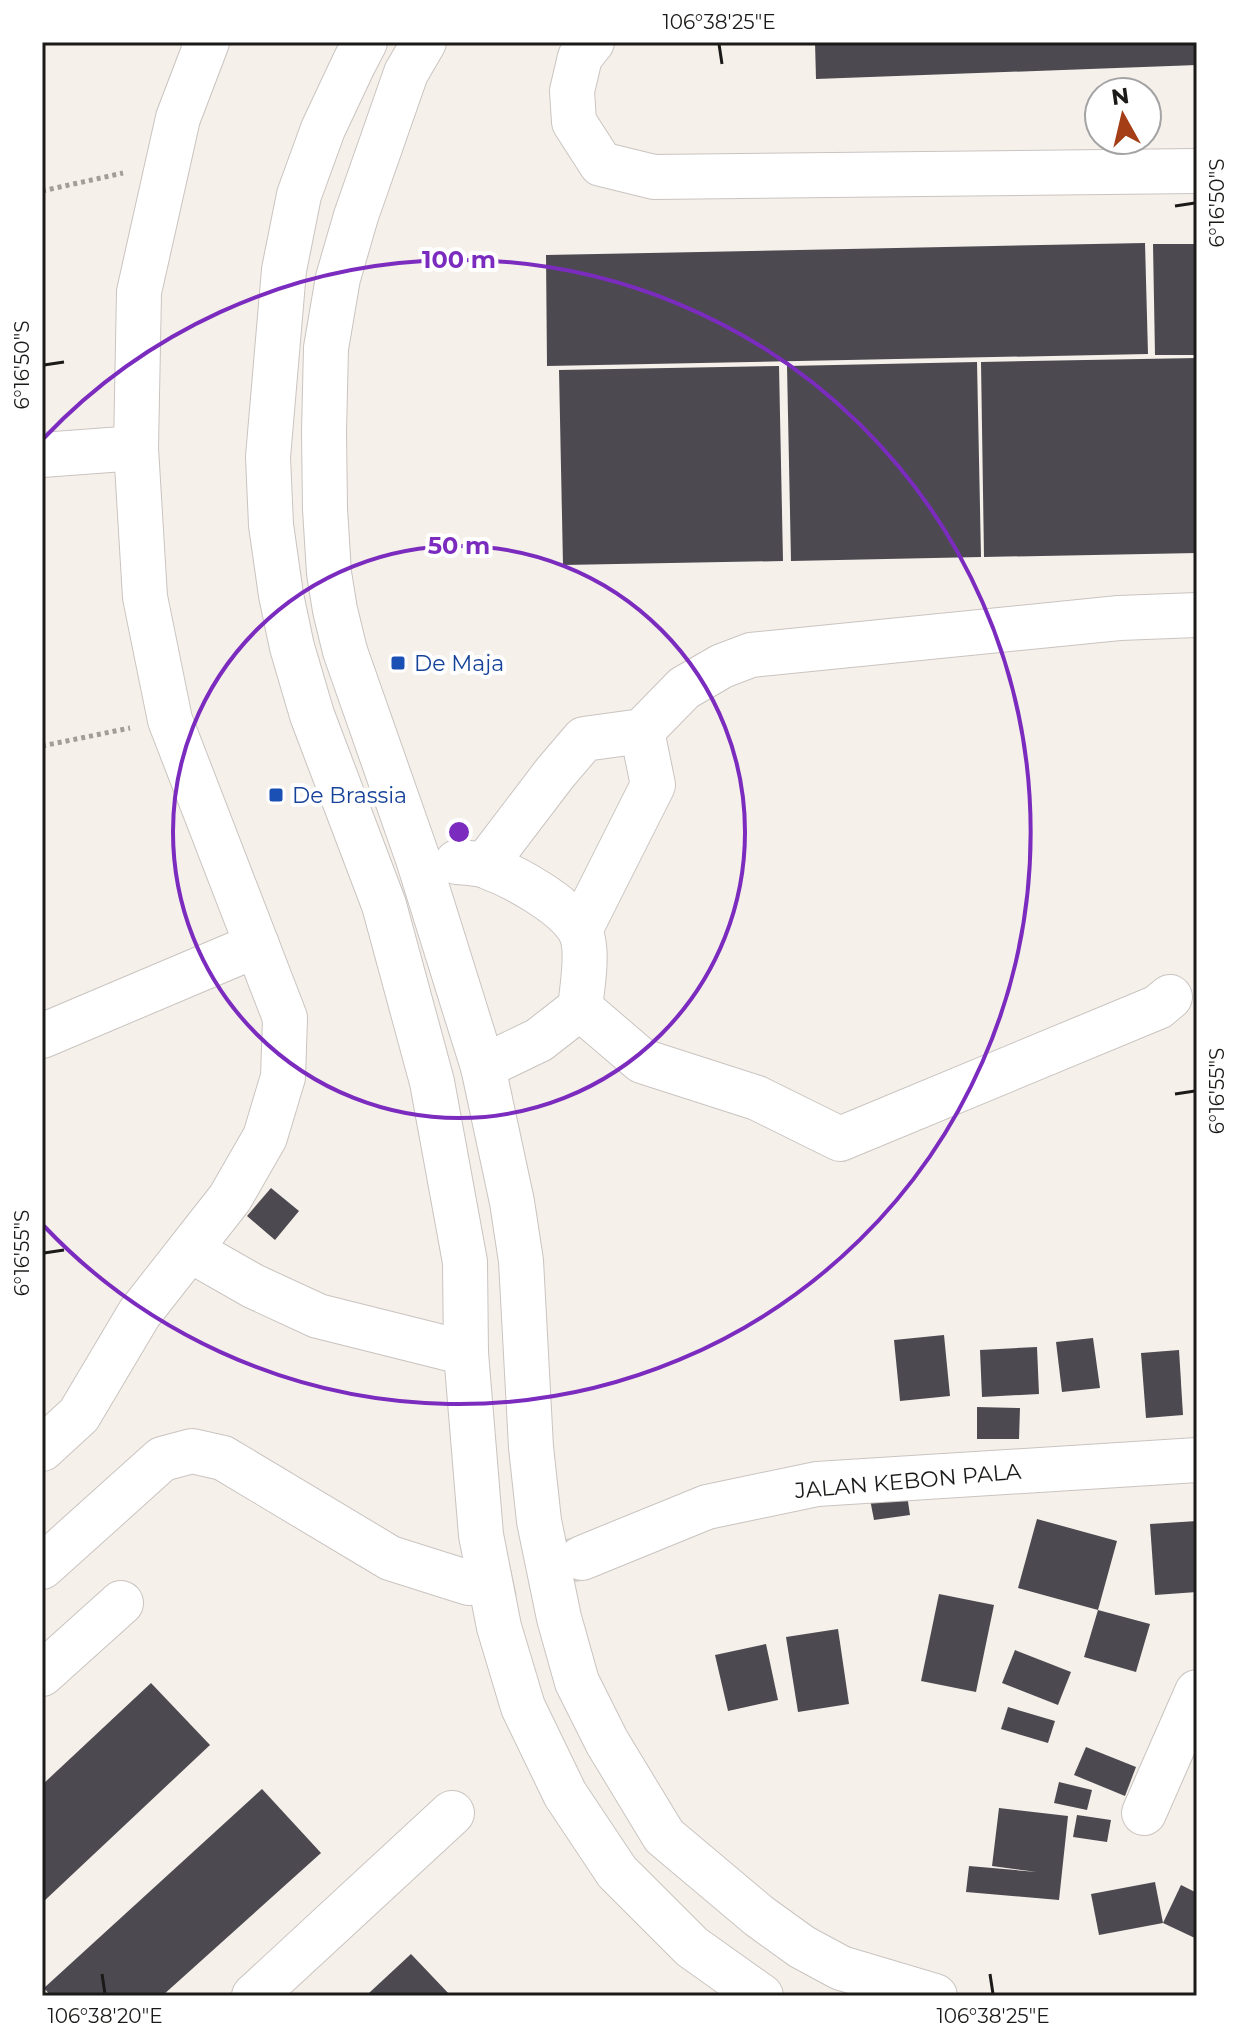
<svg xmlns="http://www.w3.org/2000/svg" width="1239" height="2038" viewBox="0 0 1239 2038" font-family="Montserrat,sans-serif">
  <rect width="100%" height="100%" fill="#f6f0eb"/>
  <g fill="#4c4a50">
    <path d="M 815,42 L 1197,42 L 1197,65 L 816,79 Z"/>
    <path d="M 1145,243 L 1148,354 L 547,366 L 546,255 Z"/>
    <path d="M 1153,244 L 1197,244 L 1197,355 L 1155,355 Z"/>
    <path d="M 1197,358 L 1197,553 L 984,557 L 981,362 Z"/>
    <path d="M 977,362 L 981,557 L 791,561 L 787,366 Z"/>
    <path d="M 779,366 L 783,561 L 563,565 L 559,370 Z"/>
    <path d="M 271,1188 L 299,1211 L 275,1240 L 247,1216 Z"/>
    <path d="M 944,1335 L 950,1396 L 900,1401 L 894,1340 Z"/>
    <path d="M 1093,1338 L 1100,1388 L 1062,1392 L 1056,1342 Z"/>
    <path d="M 1037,1347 L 1039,1394 L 982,1397 L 980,1350 Z"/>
    <path d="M 1179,1350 L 1183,1415 L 1146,1418 L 1141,1353 Z"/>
    <path d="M 977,1407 L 1020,1408 L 1019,1439 L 977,1439 Z"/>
    <path d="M 906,1488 L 910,1515 L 874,1520 L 869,1494 Z"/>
    <path d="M 1037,1519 L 1117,1541 L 1098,1610 L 1018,1588 Z"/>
    <path d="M 1197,1521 L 1197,1592 L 1155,1595 L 1150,1524 Z"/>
    <path d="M 939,1594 L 994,1605 L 976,1692 L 921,1681 Z"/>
    <path d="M 1098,1610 L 1150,1624 L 1136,1672 L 1084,1657 Z"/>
    <path d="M 838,1629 L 849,1704 L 798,1712 L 786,1637 Z"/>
    <path d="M 766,1644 L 778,1700 L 728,1711 L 715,1655 Z"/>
    <path d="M 1015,1650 L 1071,1672 L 1058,1705 L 1002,1683 Z"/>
    <path d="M 151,1683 L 210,1745 L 42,1903 L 42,1785 Z"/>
    <path d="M 1008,1707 L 1055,1721 L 1048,1743 L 1001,1729 Z"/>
    <path d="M 1086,1747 L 1136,1767 L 1125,1796 L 1074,1775 Z"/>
    <path d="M 1059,1782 L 1092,1790 L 1087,1810 L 1054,1803 Z"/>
    <path d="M 262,1789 L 321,1853 L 162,1996 L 51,1996 L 44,1988 Z"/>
    <path d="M 999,1808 L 1068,1816 L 1059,1900 L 966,1892 L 969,1866 L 1037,1872 L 992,1866 Z"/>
    <path d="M 1077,1815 L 1111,1820 L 1107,1842 L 1073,1837 Z"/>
    <path d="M 1155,1882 L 1163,1923 L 1099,1935 L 1091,1894 Z"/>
    <path d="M 1181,1885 L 1197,1893 L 1197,1939 L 1163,1923 Z"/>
    <path d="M 411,1954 L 451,1996 L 366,1996 L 369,1993 Z"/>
  </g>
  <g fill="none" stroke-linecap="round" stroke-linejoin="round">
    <path stroke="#d5d0cb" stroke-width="44" stroke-dasharray="44 22" stroke-linecap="butt" d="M 469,1583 L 582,1558"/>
    <defs>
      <g id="minor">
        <path d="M 365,42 L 354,63 L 323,129 L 299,195 L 284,270 L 268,457 L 271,525 L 281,595 L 292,647 L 312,715 L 384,905 L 432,1082 L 465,1262 L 466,1353 L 481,1535 L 499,1627 L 523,1707 L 565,1794 L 617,1872 L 692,1947 L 761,1996"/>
        <path d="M 424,42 L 406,73 L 356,216 L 338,278 L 326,348 L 324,432 L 325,509 L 329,573 L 335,610 L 345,651 L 418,859 L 483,1067 L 512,1202 L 521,1261 L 531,1447 L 539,1521 L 559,1618 L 577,1682 L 607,1742 L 664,1836 L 759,1916 L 802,1947 L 841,1968 L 935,1996"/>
        <path d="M 592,42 L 580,57 L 572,91 L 574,122 L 601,164 L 654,177 L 1197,171"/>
        <path d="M 42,455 L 136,448"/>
        <path d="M 457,862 C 467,863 479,863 488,867 C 515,877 564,904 579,929 C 590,947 582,988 580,1008 L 539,1040 L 483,1067"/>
        <path d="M 485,865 L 555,773 L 584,739 L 642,731 L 684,688 L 722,666 L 751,655 L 1119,618 L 1197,615"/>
        <path d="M 580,930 L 653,785 L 642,731"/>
        <path d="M 580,1008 L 642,1061 L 757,1098 L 840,1139 L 1158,1007 L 1170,997"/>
        <path d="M 42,1036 L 257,945"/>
        <path d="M 190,1250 L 253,1286 L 318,1316 L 466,1353"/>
        <path d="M 42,1449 L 79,1415 L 139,1314 L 230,1198 L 265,1137 L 283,1077 L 285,1018 L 170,720 L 145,597 L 136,448 L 139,292 L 178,118 L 207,42"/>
        <path d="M 582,1558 L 707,1507 L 817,1484 L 1197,1460"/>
        <path d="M 42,1567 L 162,1459 L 192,1451 L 223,1458 L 390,1558 L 469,1583"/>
        <path d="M 42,1674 L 121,1603"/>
        <path d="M 1144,1813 L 1197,1692"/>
        <path d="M 254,1996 L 452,1813"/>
      </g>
    </defs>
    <use href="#minor" stroke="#cac4c0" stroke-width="46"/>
    <g stroke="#a19d99" stroke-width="5" stroke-dasharray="4 4" stroke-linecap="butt">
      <path d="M 42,191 L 123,173"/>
      <path d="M 42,746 L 130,728"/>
    </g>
    <use href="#minor" stroke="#fff" stroke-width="44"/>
  </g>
  <path fill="none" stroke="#1b1a18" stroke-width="3" d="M 719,44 L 722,64M 1175,206 L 1195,203M 44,365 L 64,362M 1175,1094 L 1195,1091M 44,1253 L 64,1250M 102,1974 L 105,1994M 990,1974 L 993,1994"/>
  <g fill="none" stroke="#7b2cbf" stroke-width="4">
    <circle cx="459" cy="832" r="286"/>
    <path d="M44 438A572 572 0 1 1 44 1226"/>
  </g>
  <g fill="#1a4fb4" stroke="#fff" stroke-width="3">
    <rect x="390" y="655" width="16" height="16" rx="4"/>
    <rect x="268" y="787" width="16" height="16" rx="4"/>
  </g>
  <g text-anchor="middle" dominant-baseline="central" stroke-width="8" stroke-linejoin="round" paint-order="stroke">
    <g font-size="22" fill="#164399" stroke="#fff" text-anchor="start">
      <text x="414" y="663">De Maja</text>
      <text x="292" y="795">De Brassia</text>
    </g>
    <g font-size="22" fill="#1b1a18" stroke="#fff">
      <text transform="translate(908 1481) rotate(-5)">JALAN KEBON PALA</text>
    </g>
  </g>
  <circle cx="459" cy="832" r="12" fill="#7b2cbf" stroke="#fff" stroke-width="4"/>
  <g font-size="24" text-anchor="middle" font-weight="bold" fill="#7b2cbf" stroke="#fff" stroke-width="8" stroke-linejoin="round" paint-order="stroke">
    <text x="459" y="268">100 m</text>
    <text x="459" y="554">50 m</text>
  </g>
  <rect width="1239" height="2038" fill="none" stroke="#ffffff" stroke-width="88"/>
  <g transform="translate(1123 116) rotate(352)"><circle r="38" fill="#ffffff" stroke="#a4a3a3" stroke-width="2"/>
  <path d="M0-6L14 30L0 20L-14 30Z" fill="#a43e17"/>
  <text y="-12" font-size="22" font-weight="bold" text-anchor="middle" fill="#1b1a18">N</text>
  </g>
  <rect x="44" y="44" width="1151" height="1950" fill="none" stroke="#1b1a18" stroke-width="3"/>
  <g font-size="20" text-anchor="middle" fill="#1b1a18">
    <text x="719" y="29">106°38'25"E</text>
    <text transform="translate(1217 203) rotate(-90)" y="7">6°16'50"S</text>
    <text transform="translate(22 365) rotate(-90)" y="7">6°16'50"S</text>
    <text transform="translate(1217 1091) rotate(-90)" y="7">6°16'55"S</text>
    <text transform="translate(22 1253) rotate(-90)" y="7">6°16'55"S</text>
    <text x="105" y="2023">106°38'20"E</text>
    <text x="993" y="2023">106°38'25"E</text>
  </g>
</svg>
